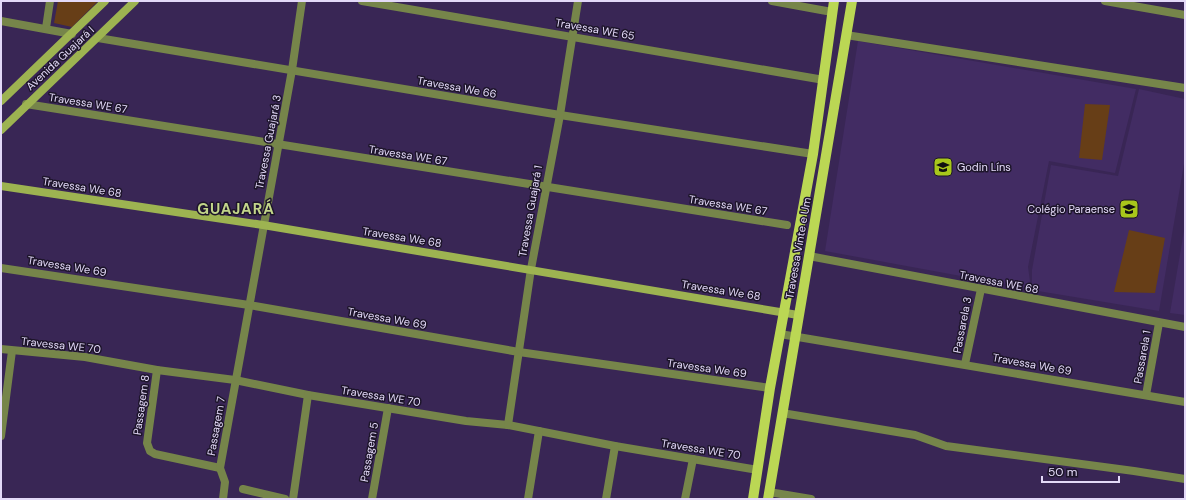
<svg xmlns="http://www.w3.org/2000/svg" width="1186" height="500" viewBox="0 0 1186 500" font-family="'DM Sans',sans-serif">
  <rect width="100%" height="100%" fill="#392655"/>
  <g fill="#422c63">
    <path d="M 858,41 L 1136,89 L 1115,173 L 1049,161 L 1028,267 L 1031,289 L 825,251 Z"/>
    <path d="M 1139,89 L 1185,99 L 1185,158 L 1159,311 L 1032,290 L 1032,270 L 1051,165 L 1118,176 Z"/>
    <path d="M 1185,225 L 1185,315 L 1170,313 Z"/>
  </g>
  <g fill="#673e17">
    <path d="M 58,1 L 98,1 L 72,27 L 54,23 Z"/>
    <path d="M 1085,104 L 1110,105 L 1102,160 L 1079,158 Z"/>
    <path d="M 1129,230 L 1165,238 L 1155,293 L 1114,292 Z"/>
  </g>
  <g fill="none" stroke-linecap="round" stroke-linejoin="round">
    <g stroke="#76854a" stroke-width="8">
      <path d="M 362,1 L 824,80"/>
      <path d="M 772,1 L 832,12"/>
      <path d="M 1105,1 L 1185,15"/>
      <path d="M 1,21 L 72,34"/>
      <path d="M 46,28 L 50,1"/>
      <path d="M 846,35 L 1185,88"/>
      <path d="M 98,38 L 560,115 L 813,154"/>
      <path d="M 26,104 L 787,225"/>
      <path d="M 809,256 L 1185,327"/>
      <path d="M 1,268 L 249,305 L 519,352 L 770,388"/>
      <path d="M 780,334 L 1185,402"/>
      <path d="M 1,349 L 85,357 L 157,370 L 235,380 L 308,395 L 466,421 L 508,425 L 615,446 L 758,470"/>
      <path d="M 965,364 L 981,289"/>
      <path d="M 157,370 L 147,443 L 150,451 L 155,454 L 220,468"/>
      <path d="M 1146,395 L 1159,323"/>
      <path d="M 782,413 L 915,435 L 946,446 L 1134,471 L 1185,479"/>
      <path d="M 508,425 L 531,269 L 560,115 L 578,1"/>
      <path d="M 1,436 L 12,351"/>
      <path d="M 243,489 L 285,499"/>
      <path d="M 769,492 L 811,499"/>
      <path d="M 223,499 L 225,482 L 220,468 L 292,70 L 302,1"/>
      <path d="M 293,499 L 308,395"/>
      <path d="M 372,499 L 388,408"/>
      <path d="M 528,499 L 539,431"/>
      <path d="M 606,499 L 615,446"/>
      <path d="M 685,499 L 693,459"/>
    </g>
    <g stroke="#9db351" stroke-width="8">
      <path d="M 1,101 L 105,1"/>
      <path d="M 1,130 L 135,1"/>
      <path d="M 1,186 L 263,225 L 798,315"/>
    </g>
    <g stroke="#bbd754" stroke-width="10">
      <path d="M 753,499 L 770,388 L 813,154 L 834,1"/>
      <path d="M 768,499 L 852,1"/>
    </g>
  </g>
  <defs>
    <symbol id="school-square" viewBox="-11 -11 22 22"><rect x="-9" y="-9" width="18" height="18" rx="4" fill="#a8c71b" stroke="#1d152a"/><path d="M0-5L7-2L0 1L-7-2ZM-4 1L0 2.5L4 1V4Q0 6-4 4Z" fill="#111"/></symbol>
  </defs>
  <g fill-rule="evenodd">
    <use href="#school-square" x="932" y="156" width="22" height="22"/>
    <use href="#school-square" x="1118" y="198" width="22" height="22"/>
  </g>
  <g text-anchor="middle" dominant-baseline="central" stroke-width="3" stroke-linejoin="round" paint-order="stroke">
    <g font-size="11" fill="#e3d9f8" stroke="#1d152a">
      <text transform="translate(595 29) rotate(10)">Travessa WE 65</text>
      <text transform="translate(60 58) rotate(-43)">Avenida Guajará I</text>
      <text transform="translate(457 87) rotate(10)">Travessa We 66</text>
      <text transform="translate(88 103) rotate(9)">Travessa WE 67</text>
      <text transform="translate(268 142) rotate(-79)">Travessa Guajará 3</text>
      <text transform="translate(408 155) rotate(9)">Travessa WE 67</text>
      <text transform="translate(82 187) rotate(9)">Travessa We 68</text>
      <text transform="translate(728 205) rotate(9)">Travessa WE 67</text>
      <text transform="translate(530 211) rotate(-80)">Travessa Guajará 1</text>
      <text transform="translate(402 237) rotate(9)">Travessa We 68</text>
      <text transform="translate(798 248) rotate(-80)">Travessa Vinte e Um</text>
      <text transform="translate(67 266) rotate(9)">Travessa We 69</text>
      <text transform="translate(999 282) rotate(11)">Travessa WE 68</text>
      <text transform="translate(721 290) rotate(9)">Travessa We 68</text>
      <text transform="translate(387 318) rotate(10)">Travessa We 69</text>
      <text transform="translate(962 325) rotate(-79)">Passarela 3</text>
      <text transform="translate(61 345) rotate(6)">Travessa WE 70</text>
      <text transform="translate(1142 357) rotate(-80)">Passarela 1</text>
      <text transform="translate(1032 364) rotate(10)">Travessa We 69</text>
      <text transform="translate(707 368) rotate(8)">Travessa We 69</text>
      <text transform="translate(381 396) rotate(9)">Travessa WE 70</text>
      <text transform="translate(141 405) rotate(-82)">Passagem 8</text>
      <text transform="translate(216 426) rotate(-80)">Passagem 7</text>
      <text transform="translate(701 449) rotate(9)">Travessa WE 70</text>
      <text transform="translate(369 452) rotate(-80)">Passagem 5</text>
    </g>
    <g font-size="11" fill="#e3d9f8" stroke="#1d152a" text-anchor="start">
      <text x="957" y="167">Godin Líns</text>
      <text x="1115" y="209" text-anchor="end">Colégio Paraense</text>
    </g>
    <g font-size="15" font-weight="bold" letter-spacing="1" fill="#c2d58a" stroke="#1d152a">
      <text x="236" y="209">GUAJARÁ</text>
    </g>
  </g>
  <rect width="1186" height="500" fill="none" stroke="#e3d9f8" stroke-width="4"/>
  <path d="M1042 476v6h77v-6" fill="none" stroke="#e3d9f8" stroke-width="2"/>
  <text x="1048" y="476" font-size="12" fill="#e3d9f8" stroke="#1d152a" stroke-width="3" paint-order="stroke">50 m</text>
</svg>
